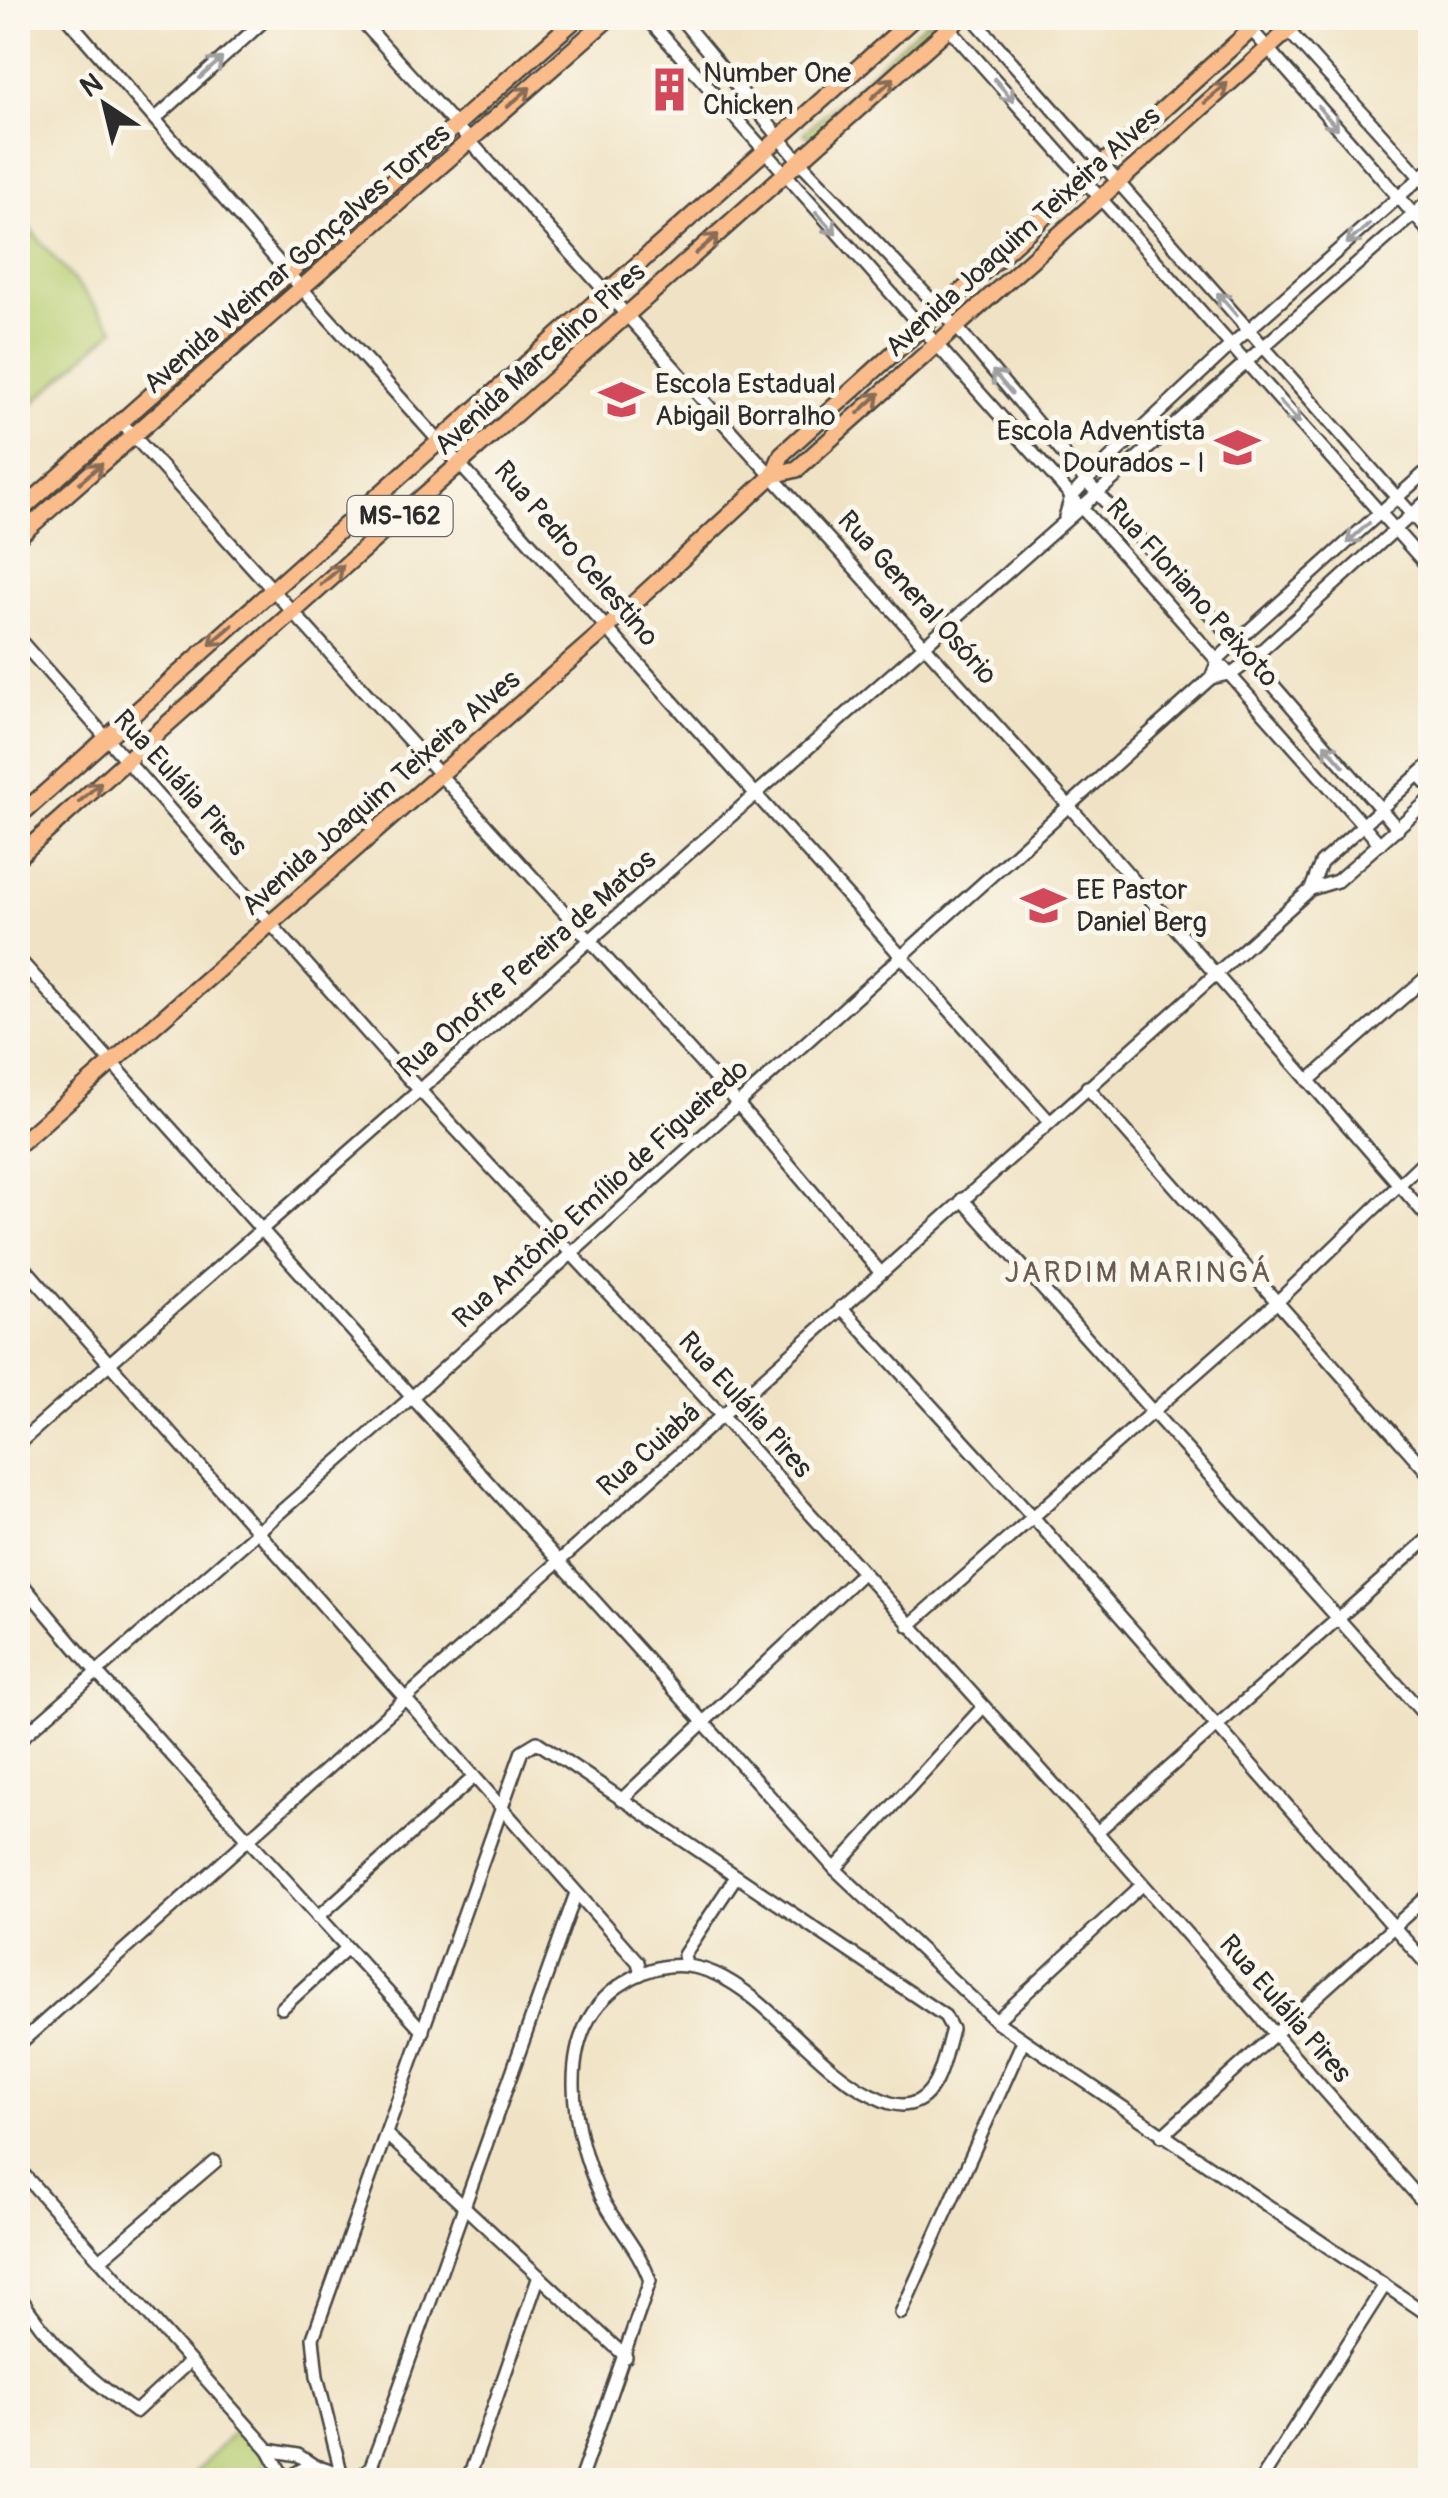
<svg xmlns="http://www.w3.org/2000/svg" width="1448" height="2498" viewBox="0 0 1448 2498" font-family="Pangolin,sans-serif">
  <rect width="100%" height="100%" fill="#fbf7ec"/>
  <filter id="ink" filterUnits="userSpaceOnUse"><feTurbulence type="fractalNoise" baseFrequency=".01" numOctaves="2"/><feDisplacementMap in="SourceGraphic" scale="20" xChannelSelector="R" yChannelSelector="G"/><feConvolveMatrix kernelMatrix="1 2 1 2 8 2 1 2 1" color-interpolation-filters="sRGB"/></filter>
  <filter id="wash" filterUnits="userSpaceOnUse"><feTurbulence type="fractalNoise" baseFrequency=".0048" numOctaves="4" result="noise"/><feDisplacementMap in="SourceGraphic" scale="40" xChannelSelector="R" yChannelSelector="G"/><feGaussianBlur stdDeviation="2.25" result="paint"/><feColorMatrix in="noise" values="0 0 0 0 0 0 0 0 0 0 0 0 0 0 0 0 0 1.4 0 .05"/><feComposite in="paint" operator="in"/></filter>
  <g filter="url(#wash)">
    <rect width="100%" height="100%" fill="#f0e3c5"/>
    <g fill="#b7cd71" stroke="#717c4e" stroke-width="2.5">
      <path d="M 929,19 L 936,26 L 810,139 L 804,133 Z"/>
      <path d="M 18,215 L 115,329 L 18,417 Z"/>
      <path d="M 237,2429 L 266,2457 L 258,2480 L 188,2480 Z"/>
    </g>
  </g>
  <g filter="url(#ink)">
    <g fill="none" stroke-linecap="round" stroke-linejoin="round">
      <defs>
        <g id="minor">
          <path d="M 67,18 L 288,273 L 1050,1122"/>
          <path d="M 359,18 L 1069,806 L 1430,1220"/>
          <path d="M 647,18 L 1380,844"/>
          <path d="M 680,18 L 800,162 L 954,324 L 1086,481 L 1236,642 L 1398,829"/>
          <path d="M 940,18 L 1430,569"/>
          <path d="M 973,18 L 1430,535"/>
          <path d="M 1241,18 L 1430,233"/>
          <path d="M 1277,18 L 1430,188"/>
          <path d="M 155,119 L 267,18"/>
          <path d="M 120,421 L 738,1104 L 880,1272"/>
          <path d="M 1065,517 L 1071,497 L 1086,481 L 1229,347 L 1430,169"/>
          <path d="M 18,638 L 387,1055 L 724,1418 L 1097,1832 L 1430,2210"/>
          <path d="M 1211,678 L 1233,673 L 1251,660 L 1430,498"/>
          <path d="M 1419,775 L 1430,787"/>
          <path d="M 1311,889 L 1321,863 L 1430,764"/>
          <path d="M 18,958 L 835,1869 L 996,2021 L 1430,2316"/>
          <path d="M 1308,1081 L 1430,974"/>
          <path d="M 1087,1087 L 1430,1475"/>
          <path d="M 962,1199 L 1430,1721"/>
          <path d="M 18,1260 L 638,1962 L 641,1974"/>
          <path d="M 841,1307 L 1033,1517 L 1430,1968"/>
          <path d="M 18,1444 L 1430,200"/>
          <path d="M 18,1579 L 98,1674 L 423,2031"/>
          <path d="M 909,1626 L 1276,1303 L 1430,1155"/>
          <path d="M 18,1741 L 412,1397 L 1211,678 L 1219,658 L 1236,642 L 1430,468"/>
          <path d="M 621,1800 L 861,1574"/>
          <path d="M 1097,1832 L 1430,1537"/>
          <path d="M 835,1869 L 983,1707"/>
          <path d="M 318,1917 L 474,1777"/>
          <path d="M 686,1965 L 684,1955 L 735,1878"/>
          <path d="M 282,2008 L 347,1948"/>
          <path d="M 996,2021 L 1142,1885"/>
          <path d="M 18,2045 L 1311,889 L 1337,881 L 1430,799"/>
          <path d="M 386,2134 L 626,2357"/>
          <path d="M 1162,2136 L 1430,1894"/>
          <path d="M 18,2168 L 269,2450 L 285,2480"/>
          <path d="M 100,2260 L 215,2162"/>
          <path d="M 18,2293 C 47,2343 89,2378 135,2412 L 189,2362"/>
          <path d="M 901,2313 L 1023,2041"/>
          <path d="M 269,2450 L 298,2455 L 315,2466"/>
          <path d="M 289,2480 C 304,2462 326,2462 341,2480"/>
          <path d="M 343,2480 L 317,2376 L 313,2338 L 522,1751 L 537,1742 L 945,2016 L 952,2029 C 944,2054 940,2097 910,2104 C 897,2107 886,2102 874,2096 C 789,2058 726,1912 619,1986 C 552,2033 572,2133 601,2196 C 615,2225 640,2250 650,2281 L 580,2480"/>
          <path d="M 358,2480 L 371,2466 L 379,2445 L 576,1893"/>
          <path d="M 468,2480 L 539,2276"/>
          <path d="M 1261,2480 L 1385,2285"/>
        </g>
        <g id="major">
          <path d="M 773,475 L 797,469 L 1302,18"/>
          <path d="M 18,513 L 577,18"/>
          <path d="M 18,537 L 609,18"/>
          <path d="M 18,817 L 914,18"/>
          <path d="M 18,857 L 960,18"/>
          <path d="M 18,1145 L 607,628 L 773,475 L 782,454 L 1264,18"/>
        </g>
      </defs>
      <use href="#minor" stroke="#494742" stroke-width="16"/>
      <use href="#major" stroke="#494742" stroke-width="20"/>
      <use href="#minor" stroke="#fff" stroke-width="11"/>
      <use href="#major" stroke="#f9bc8a" stroke-width="15"/>
    </g>
    <defs><path id="oneway-shaft" d="M-6 0H5M1.5-3L5.5 0L1.5 3" fill="none" stroke-width="1.6" stroke-linecap="round" stroke-linejoin="round" transform="scale(2.5)"/></defs>
    <g stroke="#a0a0a0">
      <use href="#oneway-shaft" transform="translate(211 68) rotate(-42)"/>
      <use href="#oneway-shaft" transform="translate(1004 90) rotate(49)"/>
      <use href="#oneway-shaft" transform="translate(1328 118) rotate(49)"/>
      <use href="#oneway-shaft" transform="translate(826 223) rotate(48)"/>
      <use href="#oneway-shaft" transform="translate(1358 234) rotate(139)"/>
      <use href="#oneway-shaft" transform="translate(1227 304) rotate(-131)"/>
      <use href="#oneway-shaft" transform="translate(1002 382) rotate(-130)"/>
      <use href="#oneway-shaft" transform="translate(1290 412) rotate(47)"/>
      <use href="#oneway-shaft" transform="translate(1358 533) rotate(138)"/>
      <use href="#oneway-shaft" transform="translate(1334 755) rotate(-131)"/>
    </g>
    <g stroke="#886c56">
      <use href="#oneway-shaft" transform="translate(883 88) rotate(-42)"/>
      <use href="#oneway-shaft" transform="translate(1216 93) rotate(-41)"/>
      <use href="#oneway-shaft" transform="translate(519 97) rotate(-41)"/>
      <use href="#oneway-shaft" transform="translate(707 244) rotate(-41)"/>
      <use href="#oneway-shaft" transform="translate(869 403) rotate(-43)"/>
      <use href="#oneway-shaft" transform="translate(91 473) rotate(-41)"/>
      <use href="#oneway-shaft" transform="translate(332 575) rotate(-41)"/>
      <use href="#oneway-shaft" transform="translate(221 635) rotate(139)"/>
      <use href="#oneway-shaft" transform="translate(90 792) rotate(-42)"/>
    </g>
  </g>
  <defs>
    <symbol id="building-bare" viewBox="-9 -9 18 18"><path d="M-4-6H4V6H1V3H-1V6H-4ZM-2.5-4.3h1.7v1.8h-1.7ZM.8-4.3h1.7v1.8H.8ZM-2.5-1h1.7V.8h-1.7ZM.8-1h1.7V.8H.8Z" fill="#d1495b" stroke="#fbf7ec" stroke-width="2.5" paint-order="stroke"/></symbol>
    <symbol id="school-bare" viewBox="-9 -9 18 18"><path d="M0-5L7-2L0 1L-7-2ZM-4 1L0 2.5L4 1V4Q0 6-4 4Z" fill="#d1495b" stroke="#fbf7ec" stroke-width="2.5" paint-order="stroke"/></symbol>
  </defs>
  <g fill-rule="evenodd">
    <use href="#building-bare" x="638" y="58" width="63" height="63"/>
    <use href="#school-bare" x="590" y="368" width="63" height="63"/>
    <use href="#school-bare" x="1206" y="416" width="63" height="63"/>
    <use href="#school-bare" x="1012" y="874" width="63" height="63"/>
  </g>
  <g text-anchor="middle" dominant-baseline="central" stroke-width="10" stroke-linejoin="round" paint-order="stroke">
    <rect fill="#fbf7ec" stroke="#696865" stroke-width="2.5" x="347.5" y="496" width="105" height="40" rx="8"/>
    <g font-size="25" font-weight="bold" fill="#2b2b2b">
      <text x="400" y="516">MS-162</text>
    </g>
    <g font-size="28" fill="#2b2b2b" stroke="#fbf7ec" text-anchor="start">
      <text x="703" y="73">Number One<tspan x="703" dy="32">Chicken</tspan></text>
      <text x="655" y="384">Escola Estadual<tspan x="655" dy="32">Abigail Borralho</tspan></text>
      <text x="1205" y="431" text-anchor="end">Escola Adventista<tspan x="1205" dy="32">Dourados - I</tspan></text>
      <text x="1076" y="890">EE Pastor<tspan x="1076" dy="32">Daniel Berg</tspan></text>
    </g>
    <g font-size="28" fill="#2b2b2b" stroke="#fbf7ec">
      <text transform="translate(1023 232) rotate(-42)">Avenida Joaquim Teixeira Alves</text>
      <text transform="translate(297 259) rotate(-41)">Avenida Weimar Gonçalves Torres</text>
      <text transform="translate(540 359) rotate(-42)">Avenida Marcelino Pires</text>
      <text transform="translate(576 554) rotate(49)">Rua Pedro Celestino</text>
      <text transform="translate(1192 593) rotate(48)">Rua Floriano Peixoto</text>
      <text transform="translate(917 598) rotate(48)">Rua General Osório</text>
      <text transform="translate(180 783) rotate(48)">Rua Eulália Pires</text>
      <text transform="translate(381 793) rotate(-41)">Avenida Joaquim Teixeira Alves</text>
      <text transform="translate(527 964) rotate(-41)">Rua Onofre Pereira de Matos</text>
      <text transform="translate(601 1194) rotate(-42)">Rua Antônio Emílio de Figueiredo</text>
      <text transform="translate(745 1405) rotate(48)">Rua Eulália Pires</text>
      <text transform="translate(649 1450) rotate(-41)">Rua Cuiabá</text>
      <text transform="translate(1285 2009) rotate(49)">Rua Eulália Pires</text>
    </g>
    <g font-size="30" letter-spacing="2.5" fill="#695b51" stroke="#fbf7ec">
      <text x="1139" y="1272">JARDIM MARINGÁ</text>
    </g>
  </g>
  <rect width="1448" height="2498" fill="none" stroke="#fbf7ec" stroke-width="60"/>
  <g transform="translate(105 105) rotate(325)" stroke="#fbf7ec" stroke-width="8" paint-order="stroke">
  <path d="M0-8L18 38L0 25L-18 38Z" fill="#2b2b2b"/>
  <text y="-15" font-size="28" font-weight="bold" text-anchor="middle" fill="#2b2b2b">N</text>
  </g>
</svg>
